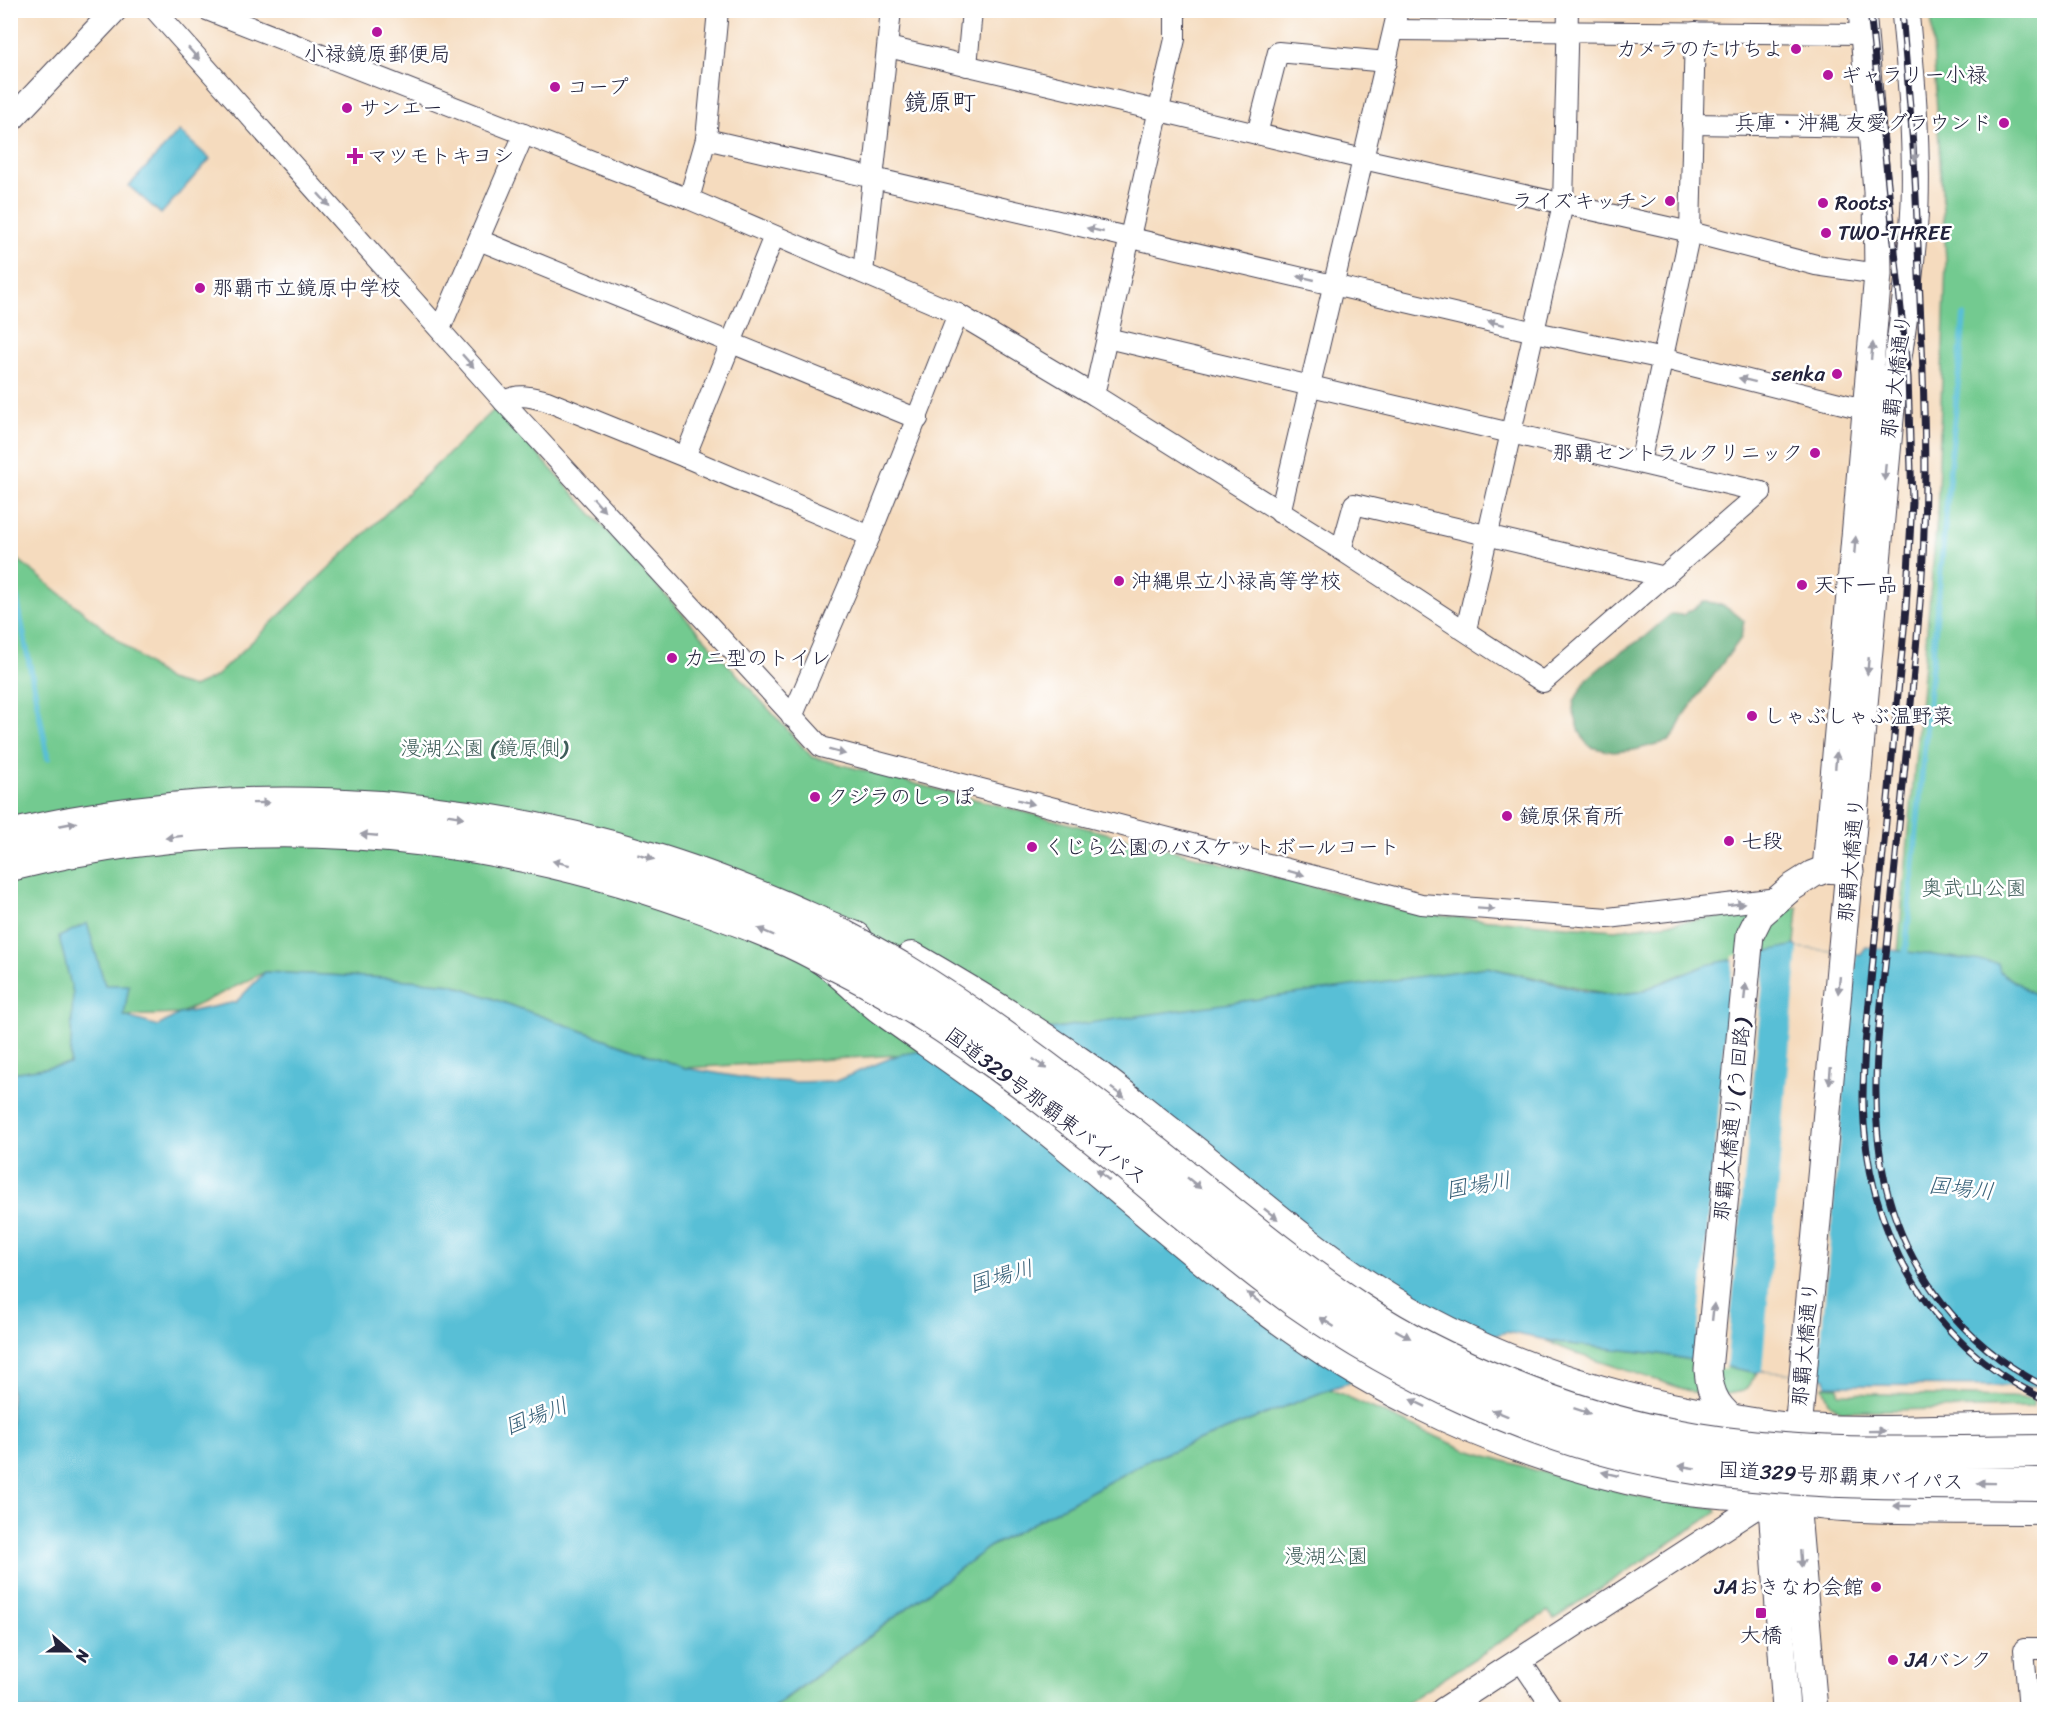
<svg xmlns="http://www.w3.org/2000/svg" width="2055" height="1720" viewBox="0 0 2055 1720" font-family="Sriracha,'Klee One',sans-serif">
  <rect width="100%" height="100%" fill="#fff"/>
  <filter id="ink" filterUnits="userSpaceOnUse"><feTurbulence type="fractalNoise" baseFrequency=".0167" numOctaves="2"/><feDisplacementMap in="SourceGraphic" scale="12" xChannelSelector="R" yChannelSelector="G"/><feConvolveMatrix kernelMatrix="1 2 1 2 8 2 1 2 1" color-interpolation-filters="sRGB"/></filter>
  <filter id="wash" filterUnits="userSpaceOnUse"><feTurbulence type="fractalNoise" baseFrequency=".008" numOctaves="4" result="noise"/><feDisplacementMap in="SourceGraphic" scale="24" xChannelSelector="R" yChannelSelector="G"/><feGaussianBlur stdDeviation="1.35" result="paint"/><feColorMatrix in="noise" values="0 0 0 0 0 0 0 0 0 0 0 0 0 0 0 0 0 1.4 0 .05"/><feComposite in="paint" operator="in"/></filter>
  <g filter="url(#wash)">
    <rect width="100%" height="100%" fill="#f5dbbe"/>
    <g fill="#73ca90" stroke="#4a7666" stroke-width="1.5">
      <path d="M 1931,11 L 2044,11 L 2044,1001 L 2000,972 L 1998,968 L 1898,951 L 1937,517 L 1946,261 Z"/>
      <path d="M 496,408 L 812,757 L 1418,914 L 1615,930 L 1798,907 L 1795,945 L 1680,975 L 1639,992 L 1612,995 L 1487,967 L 898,1055 L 685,1068 L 452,984 L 386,978 L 265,972 L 179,1014 L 124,1016 L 70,1064 L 11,1083 L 10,553 L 168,680 L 193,687 L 215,677 Z"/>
      <path d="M 1546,1341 L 1660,1354 L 1758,1373 L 1744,1391 L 1721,1395 L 1702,1395 L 1580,1355 Z"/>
      <path d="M 1823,1386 L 1839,1387 L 1839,1393 L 2012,1397 L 2033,1399 L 2033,1407 L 1842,1411 C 1829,1406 1827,1398 1823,1386 Z"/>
      <path d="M 1330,1389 L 1464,1449 L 1538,1471 L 1646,1498 L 1715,1508 L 1717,1512 L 1554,1619 L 1548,1611 L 1397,1709 L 771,1710 L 989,1547 L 1149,1460 Z"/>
    </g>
    <path fill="#5eae7a" stroke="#40685a" stroke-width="1.5" d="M 1704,602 C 1721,602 1732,610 1744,621 L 1741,638 L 1683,717 L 1675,733 L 1669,741 L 1634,750 L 1613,752 L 1590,747 L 1584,740 L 1579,729 L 1573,710 L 1574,701 L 1587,679 L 1612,658 L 1643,638 L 1671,614 L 1683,615 Z"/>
    <g fill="#58bfd6" stroke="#3d7088" stroke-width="1.5">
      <path d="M 179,131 L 210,159 L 161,214 L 129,186 Z"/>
      <path d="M 87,923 L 105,985 L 129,985 L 124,1016 L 158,1026 L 179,1014 L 236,1002 L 265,972 L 386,978 L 452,984 L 685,1068 L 757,1080 L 796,1082 L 836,1081 L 898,1055 L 1074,1025 L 1487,967 L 1585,991 L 1612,995 L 1639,992 L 1707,965 L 1795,945 L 1798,948 L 1856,954 L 1861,954 L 1866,947 L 1998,963 L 2000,972 L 2044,1001 L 2044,1386 L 1826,1385 L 1825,1378 L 1818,1375 L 1763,1371 L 1758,1373 L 1660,1354 L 1568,1344 L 1506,1332 L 1330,1389 L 1149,1460 L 989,1547 L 771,1709 L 11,1710 L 11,1073 L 70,1064 L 73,993 L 59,937 Z"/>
    </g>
    <g fill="#f5dbbe">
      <path d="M 1766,948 L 1726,1370 L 1695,1364 L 1733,956 Z"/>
      <path d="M 1798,948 L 1856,954 L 1818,1375 L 1762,1371 Z"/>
    </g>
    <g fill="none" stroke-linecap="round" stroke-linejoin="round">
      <g stroke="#58bfd6" stroke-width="6">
        <path d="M 10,565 L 48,758"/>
        <path d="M 1905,957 L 1964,316"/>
      </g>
    </g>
  </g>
  <g filter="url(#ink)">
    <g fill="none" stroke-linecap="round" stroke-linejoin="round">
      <defs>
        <g id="minor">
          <path d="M 155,10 L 504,402 L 821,747 L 1421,904 L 1608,918 L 1778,898"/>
          <path d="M 207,10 L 689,199 L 958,314 L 1094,395 L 1341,550 L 1543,682 L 1761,492"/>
          <path d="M 1395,30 L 1864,34"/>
          <path d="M 888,47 L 1363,159 L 1690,232 L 1816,265 L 1878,274"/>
          <path d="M 967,66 L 972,10"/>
          <path d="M 1692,124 L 1872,127"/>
          <path d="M 1257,134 L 1278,52 L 1387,62"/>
          <path d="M 706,139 L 1535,332 L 1673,361 L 1851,406 L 1865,408"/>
          <path d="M 689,199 L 706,139 L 718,10"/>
          <path d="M 479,240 L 918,419"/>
          <path d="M 863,273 L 891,10"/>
          <path d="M 440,329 L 524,134"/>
          <path d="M 1107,338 L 1761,492"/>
          <path d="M 1094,395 L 1175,39 L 1175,10"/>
          <path d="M 504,402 C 517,392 532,397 547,401 L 685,457 L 870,536"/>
          <path d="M 685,457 L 774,236"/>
          <path d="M 1640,463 L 1690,232 L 1695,32"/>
          <path d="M 1280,513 L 1398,10"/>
          <path d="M 1341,550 L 1354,504 L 1665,577"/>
          <path d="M 1466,630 L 1563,204 L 1568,10"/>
          <path d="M 792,717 L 870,536 L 958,314"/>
          <path d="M 1520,1660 L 1554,1710"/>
          <path d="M 2029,1710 L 2024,1649 L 2044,1649"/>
        </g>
        <g id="tertiary">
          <path d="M 10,121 L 115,10"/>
          <path d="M 1443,1710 L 1771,1497"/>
        </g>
        <g id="secondary">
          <path d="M 1826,869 L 1878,274 L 1877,191 L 1862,10"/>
          <path d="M 1741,1426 C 1719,1409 1710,1398 1708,1370 L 1750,935 L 1760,915 L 1791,888 L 1813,874 L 1826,869 L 1850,871"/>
          <path d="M 1770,1477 L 1786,1710"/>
          <path d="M 1814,1710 L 1796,1501 L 1798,1430 L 1891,408 C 1900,340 1912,271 1915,203 C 1917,139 1911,74 1905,10"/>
        </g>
        <g id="trunk">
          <path d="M 10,836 C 222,785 442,795 650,858 C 694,871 738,888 781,906 C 807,917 831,929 856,938"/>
          <path d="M 10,865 C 235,808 474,825 691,903 C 733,918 776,933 815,954 C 840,968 861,993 884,1010 C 933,1045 982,1078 1029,1114 C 1155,1212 1269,1330 1413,1400 C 1493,1440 1578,1470 1666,1486 C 1688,1490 1710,1491 1733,1493 C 1770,1496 1806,1503 1844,1505 C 1910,1509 1978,1507 2044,1508"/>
          <path d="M 912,958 C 969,991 1025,1025 1079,1063 C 1113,1087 1146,1115 1180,1141 C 1243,1190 1303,1245 1371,1289 C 1471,1354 1579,1392 1696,1414 C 1731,1420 1767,1428 1803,1430 C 1883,1435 1964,1429 2044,1429"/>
        </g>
      </defs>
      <use href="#minor" stroke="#423e4f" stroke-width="22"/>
      <use href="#tertiary" stroke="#423e4f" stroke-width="26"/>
      <use href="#secondary" stroke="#423e4f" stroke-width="29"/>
      <use href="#trunk" stroke="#423e4f" stroke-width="34"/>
      <use href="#minor" stroke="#fff" stroke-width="20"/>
      <use href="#tertiary" stroke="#fff" stroke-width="24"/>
      <use href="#secondary" stroke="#fff" stroke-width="27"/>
      <use href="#trunk" stroke="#fff" stroke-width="32"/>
      <defs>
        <g id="rail">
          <path d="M 1870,10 L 1908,377 L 1912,502 L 1906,608 L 1865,1045 C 1864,1063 1863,1081 1863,1100 C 1865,1229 1926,1343 2044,1399"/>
          <path d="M 1902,10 C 1906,66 1912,121 1915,177 C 1918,232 1919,288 1922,344 C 1925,426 1927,508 1921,590 C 1912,706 1899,821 1888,937 C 1880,1017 1867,1103 1885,1182 C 1905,1271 1963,1345 2044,1386"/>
        </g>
      </defs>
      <use href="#rail" stroke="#22223b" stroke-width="7"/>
      <use href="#rail" stroke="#fff" stroke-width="4.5" stroke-dasharray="14" stroke-linecap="butt"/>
      <defs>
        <g id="trunk-bridge">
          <path d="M 832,930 C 856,943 881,956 904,970 C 978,1015 1047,1068 1116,1121 C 1197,1183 1274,1252 1360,1309 C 1446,1366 1568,1414 1669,1434 C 1792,1459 1920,1452 2044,1451"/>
          <path d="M 819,956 C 844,969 869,981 892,995 C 964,1037 1031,1088 1095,1139 C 1162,1193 1225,1250 1294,1300 C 1401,1375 1537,1440 1665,1463 C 1790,1486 1918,1482 2044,1484"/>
        </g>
      </defs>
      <use href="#trunk-bridge" stroke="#423e4f" stroke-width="34" stroke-linecap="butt"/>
      <use href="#trunk-bridge" stroke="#fff" stroke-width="32"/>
    </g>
    <defs><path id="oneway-solid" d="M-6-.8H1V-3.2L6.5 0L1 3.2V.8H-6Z" transform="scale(1.5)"/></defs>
    <g fill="#9c9ca7">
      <use href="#oneway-solid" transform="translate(194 54) rotate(48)"/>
      <use href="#oneway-solid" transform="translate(1915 153) rotate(88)"/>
      <use href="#oneway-solid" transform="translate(324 200) rotate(48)"/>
      <use href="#oneway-solid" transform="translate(1095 230) rotate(-167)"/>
      <use href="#oneway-solid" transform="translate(1306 278) rotate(-167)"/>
      <use href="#oneway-solid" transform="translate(1496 323) rotate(-167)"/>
      <use href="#oneway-solid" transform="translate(1872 351) rotate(-84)"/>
      <use href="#oneway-solid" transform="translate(468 361) rotate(48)"/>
      <use href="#oneway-solid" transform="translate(1747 380) rotate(-166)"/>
      <use href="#oneway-solid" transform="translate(1885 472) rotate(95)"/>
      <use href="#oneway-solid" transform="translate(599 505) rotate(48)"/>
      <use href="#oneway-solid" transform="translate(1855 545) rotate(-85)"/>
      <use href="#oneway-solid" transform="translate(1868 666) rotate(95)"/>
      <use href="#oneway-solid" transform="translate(837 752) rotate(15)"/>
      <use href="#oneway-solid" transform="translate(1836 760) rotate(-85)"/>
      <use href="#oneway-solid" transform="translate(1026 802) rotate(15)"/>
      <use href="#oneway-solid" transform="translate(261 803) rotate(-1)"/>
      <use href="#oneway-solid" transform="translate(456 816) rotate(9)"/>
      <use href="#oneway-solid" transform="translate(68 824) rotate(-11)"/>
      <use href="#oneway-solid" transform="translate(369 835) rotate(-175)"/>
      <use href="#oneway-solid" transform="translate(174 837) rotate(173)"/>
      <use href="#oneway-solid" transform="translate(646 857) rotate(16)"/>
      <use href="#oneway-solid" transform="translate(561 863) rotate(-166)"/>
      <use href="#oneway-solid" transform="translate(1296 873) rotate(15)"/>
      <use href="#oneway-solid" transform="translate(1736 904) rotate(-7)"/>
      <use href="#oneway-solid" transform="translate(1486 909) rotate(4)"/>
      <use href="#oneway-solid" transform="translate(766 932) rotate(-157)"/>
      <use href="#oneway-solid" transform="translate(1839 985) rotate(96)"/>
      <use href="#oneway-solid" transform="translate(1745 992) rotate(-84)"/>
      <use href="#oneway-solid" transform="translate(1040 1064) rotate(37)"/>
      <use href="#oneway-solid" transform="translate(1830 1076) rotate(95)"/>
      <use href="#oneway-solid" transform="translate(1118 1093) rotate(37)"/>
      <use href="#oneway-solid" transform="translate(1103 1175) rotate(-139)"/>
      <use href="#oneway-solid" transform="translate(1194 1183) rotate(39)"/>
      <use href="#oneway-solid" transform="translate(1271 1214) rotate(38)"/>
      <use href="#oneway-solid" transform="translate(1254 1298) rotate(-142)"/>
      <use href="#oneway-solid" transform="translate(1713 1312) rotate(-84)"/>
      <use href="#oneway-solid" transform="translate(1327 1322) rotate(-147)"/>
      <use href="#oneway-solid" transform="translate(1403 1334) rotate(29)"/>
      <use href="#oneway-solid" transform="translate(1418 1403) rotate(-155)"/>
      <use href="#oneway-solid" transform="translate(1582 1411) rotate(18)"/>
      <use href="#oneway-solid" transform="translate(1500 1413) rotate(-158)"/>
      <use href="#oneway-solid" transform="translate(1877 1431) rotate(-1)"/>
      <use href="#oneway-solid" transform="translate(1687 1467) rotate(-171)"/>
      <use href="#oneway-solid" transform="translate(1610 1474) rotate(-167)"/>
      <use href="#oneway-solid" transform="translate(1986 1483) rotate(-179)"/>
      <use href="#oneway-solid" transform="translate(1902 1506) rotate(-179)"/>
      <use href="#oneway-solid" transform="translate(1801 1559) rotate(85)"/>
    </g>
  </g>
  <g fill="#b5179e" stroke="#fff" stroke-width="2">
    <circle cx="377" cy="32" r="6"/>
    <circle cx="1796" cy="49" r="6"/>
    <circle cx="1828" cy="75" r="6"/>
    <circle cx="555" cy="87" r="6"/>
    <circle cx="347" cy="108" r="6"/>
    <circle cx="2004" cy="123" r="6"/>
    <path d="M352 147h6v6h6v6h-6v6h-6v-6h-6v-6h6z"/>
    <circle cx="1670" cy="201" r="6"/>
    <circle cx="1823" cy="203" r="6"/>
    <circle cx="1826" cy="233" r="6"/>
    <circle cx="200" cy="288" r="6"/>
    <circle cx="1837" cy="374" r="6"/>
    <circle cx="1815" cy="453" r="6"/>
    <circle cx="1119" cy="581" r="6"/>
    <circle cx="1802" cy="585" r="6"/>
    <circle cx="672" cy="658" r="6"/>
    <circle cx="1752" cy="716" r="6"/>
    <circle cx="815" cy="797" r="6"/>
    <circle cx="1507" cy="816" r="6"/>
    <circle cx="1729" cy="841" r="6"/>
    <circle cx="1032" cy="847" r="6"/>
    <circle cx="1876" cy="1587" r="6"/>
    <rect x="1755" y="1607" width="12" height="12" rx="3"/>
    <circle cx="1893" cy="1660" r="6"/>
  </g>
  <g text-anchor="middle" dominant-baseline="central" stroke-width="5" stroke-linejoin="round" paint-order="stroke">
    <g font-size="21" fill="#22223b" stroke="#fff" text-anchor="start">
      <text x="1784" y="49" text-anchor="end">カメラのたけちよ</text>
      <text x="377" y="54" text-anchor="middle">小禄鏡原郵便局</text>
      <text x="1840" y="75">ギャラリー小禄</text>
      <text x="567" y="87">コープ</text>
      <text x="359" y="108">サンエー</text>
      <text x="1992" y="123" text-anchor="end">兵庫・沖縄 友愛グラウンド</text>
      <text x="367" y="156">マツモトキヨシ</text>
      <text x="1658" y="201" text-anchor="end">ライズキッチン</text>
      <text x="1835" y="203">Roots</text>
      <text x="1838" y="233">TWO-THREE</text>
      <text x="212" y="288">那覇市立鏡原中学校</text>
      <text x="1825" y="374" text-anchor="end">senka</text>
      <text x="1803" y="453" text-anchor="end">那覇セントラルクリニック</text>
      <text x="1131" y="581">沖縄県立小禄高等学校</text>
      <text x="1814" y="585">天下一品</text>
      <text x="684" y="658">カニ型のトイレ</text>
      <text x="1764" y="716">しゃぶしゃぶ温野菜</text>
      <text x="827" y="797">クジラのしっぽ</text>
      <text x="1519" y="816">鏡原保育所</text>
      <text x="1741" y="841">七段</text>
      <text x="1044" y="847">くじら公園のバスケットボールコート</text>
      <text x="1864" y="1587" text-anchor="end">JAおきなわ会館</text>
      <text x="1761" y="1635" text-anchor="middle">大橋</text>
      <text x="1905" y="1660">JAバンク</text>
    </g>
    <g font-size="21" fill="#22223b" stroke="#fff">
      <text transform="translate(1896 376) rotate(-83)">那覇大橋通り</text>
      <text transform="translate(1851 860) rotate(-85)">那覇大橋通り</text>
      <text transform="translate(1046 1106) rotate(37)">国道329号那覇東バイパス</text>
      <text transform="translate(1732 1120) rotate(-84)">那覇大橋通り(う回路)</text>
      <text transform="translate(1805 1344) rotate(-85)">那覇大橋通り</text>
      <text transform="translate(1841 1476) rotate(3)">国道329号那覇東バイパス</text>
    </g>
    <g font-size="21" fill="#3e5d59" stroke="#fff">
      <text x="484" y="748">漫湖公園 (鏡原側)</text>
      <text x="1974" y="888">奥武山公園</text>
      <text x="1326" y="1556">漫湖公園</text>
    </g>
    <g font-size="22" font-style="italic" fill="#386179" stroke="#fff">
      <text transform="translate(1478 1185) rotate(-10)">国場川</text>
      <text transform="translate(1961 1188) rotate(6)">国場川</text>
      <text transform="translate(1001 1276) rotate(-16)">国場川</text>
      <text transform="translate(536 1416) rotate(-21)">国場川</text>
    </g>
    <g font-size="24" fill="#22223b" stroke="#fff">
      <text x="940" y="102">鏡原町</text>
    </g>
  </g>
  <rect width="2055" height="1720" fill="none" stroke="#fff" stroke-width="36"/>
  <g transform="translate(69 1651) rotate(111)" stroke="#ffffff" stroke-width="4.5" paint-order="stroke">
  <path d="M0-4.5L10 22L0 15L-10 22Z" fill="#22223b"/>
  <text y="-9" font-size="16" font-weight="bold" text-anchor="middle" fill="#22223b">N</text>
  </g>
</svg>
